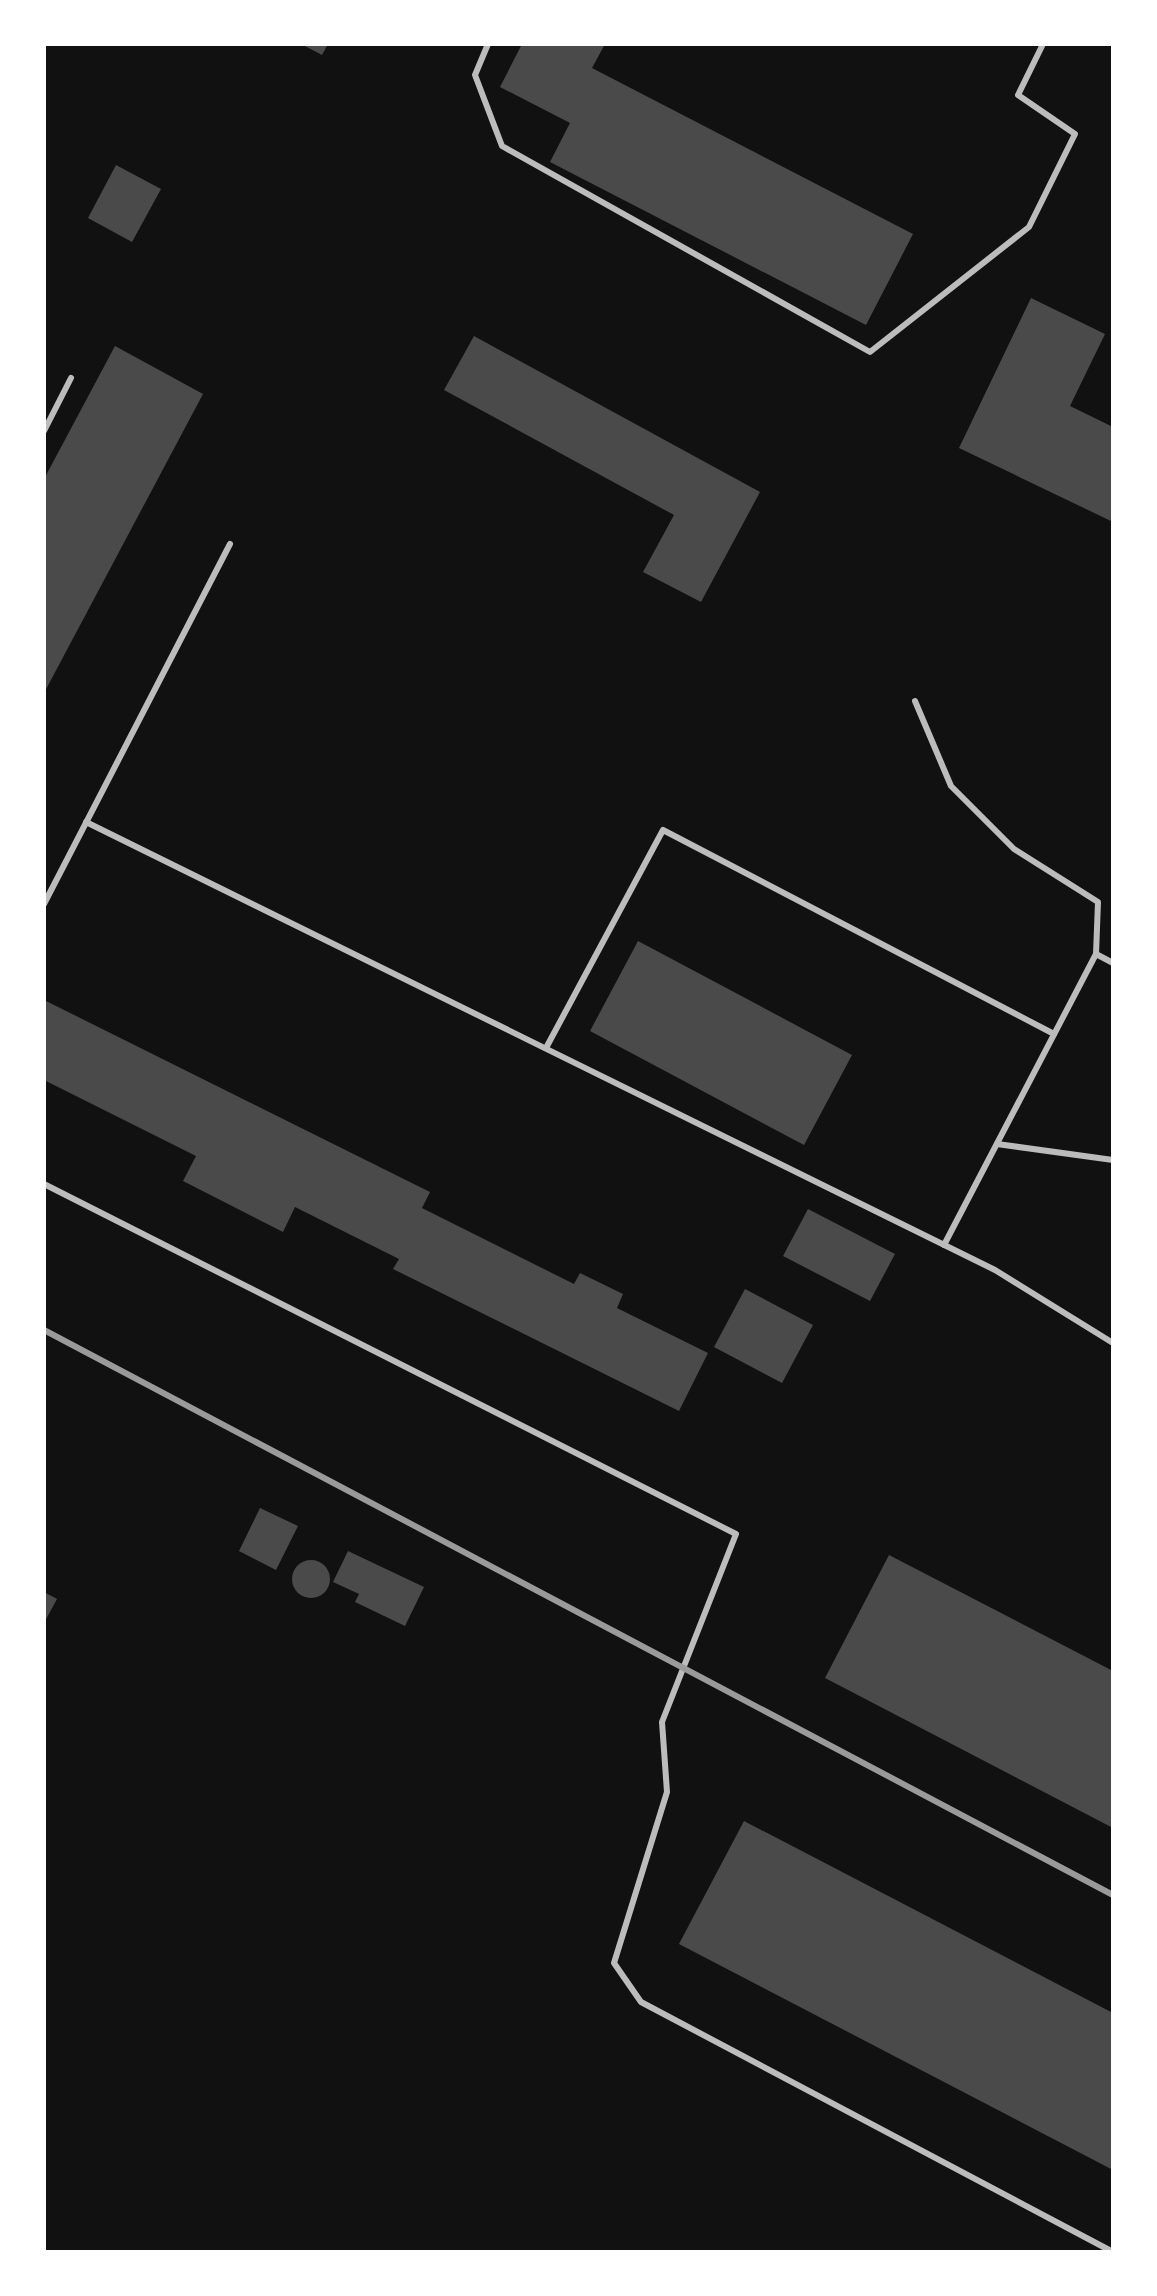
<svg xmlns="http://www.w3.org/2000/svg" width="1157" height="2296" viewBox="0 0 1157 2296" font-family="Overpass,sans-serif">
  <rect width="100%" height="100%" fill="#111"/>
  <g fill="#4a4a4a">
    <path d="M 301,44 L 328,44 L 322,55 Z"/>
    <path d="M 522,44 L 605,44 L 592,68 L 913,234 L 866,325 L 550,162 L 570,123 L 500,87 Z"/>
    <path d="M 116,165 L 161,189 L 132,242 L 88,218 Z"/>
    <path d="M 1031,298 L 1105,334 L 1070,406 L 1113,427 L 1113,522 L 959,448 Z"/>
    <path d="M 474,336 L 760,492 L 701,602 L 643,572 L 674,515 L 444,390 Z"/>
    <path d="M 115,346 L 203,394 L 44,693 L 44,479 Z"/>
    <path d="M 638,941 L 852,1055 L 804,1145 L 590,1031 Z"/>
    <path d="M 44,1000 L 430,1192 L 422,1208 L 574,1284 L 580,1273 L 623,1294 L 617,1308 L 708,1353 L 679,1411 L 393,1269 L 399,1259 L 295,1207 L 283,1232 L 183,1181 L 196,1156 L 44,1080 Z"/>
    <path d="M 808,1209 L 895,1254 L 870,1301 L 783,1256 Z"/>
    <path d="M 745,1289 L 813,1325 L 782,1383 L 714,1347 Z"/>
    <path d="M 260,1508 L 298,1526 L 276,1570 L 239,1551 Z"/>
    <path d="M 348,1551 L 424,1587 L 405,1626 L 355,1602 L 359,1594 L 333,1582 Z"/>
    <path d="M 889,1555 L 1113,1671 L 1113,1828 L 825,1678 Z"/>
    <circle cx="311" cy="1579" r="19"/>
    <path d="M 44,1592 L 57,1599 L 44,1623 Z"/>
    <path d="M 744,1821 L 1113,2013 L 1113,2170 L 679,1944 Z"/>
  </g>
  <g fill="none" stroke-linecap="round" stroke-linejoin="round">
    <g stroke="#bcbcbc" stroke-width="6">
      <path d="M 488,44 L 475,75 L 502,146 L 870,352 L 1029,227 L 1075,134 L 1018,95 L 1043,44"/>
      <path d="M 44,431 L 71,378"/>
      <path d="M 915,701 L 951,786 L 1014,849 L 1098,902 L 1096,954 L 944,1245"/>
      <path d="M 86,822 L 995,1270 L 1113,1343"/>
      <path d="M 44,904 L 230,544"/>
      <path d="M 1096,954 L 1113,963"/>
      <path d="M 546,1048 L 663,830 L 1054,1034"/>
      <path d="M 997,1144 L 1113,1160"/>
      <path d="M 44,1184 L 736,1534 L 662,1722 L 667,1792 L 614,1963 L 641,2002 L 1113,2252"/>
    </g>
    <path stroke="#9a9a9a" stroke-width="6" d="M 44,1330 L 1113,1895"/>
  </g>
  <rect width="1157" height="2296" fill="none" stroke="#ffffff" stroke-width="92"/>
</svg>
